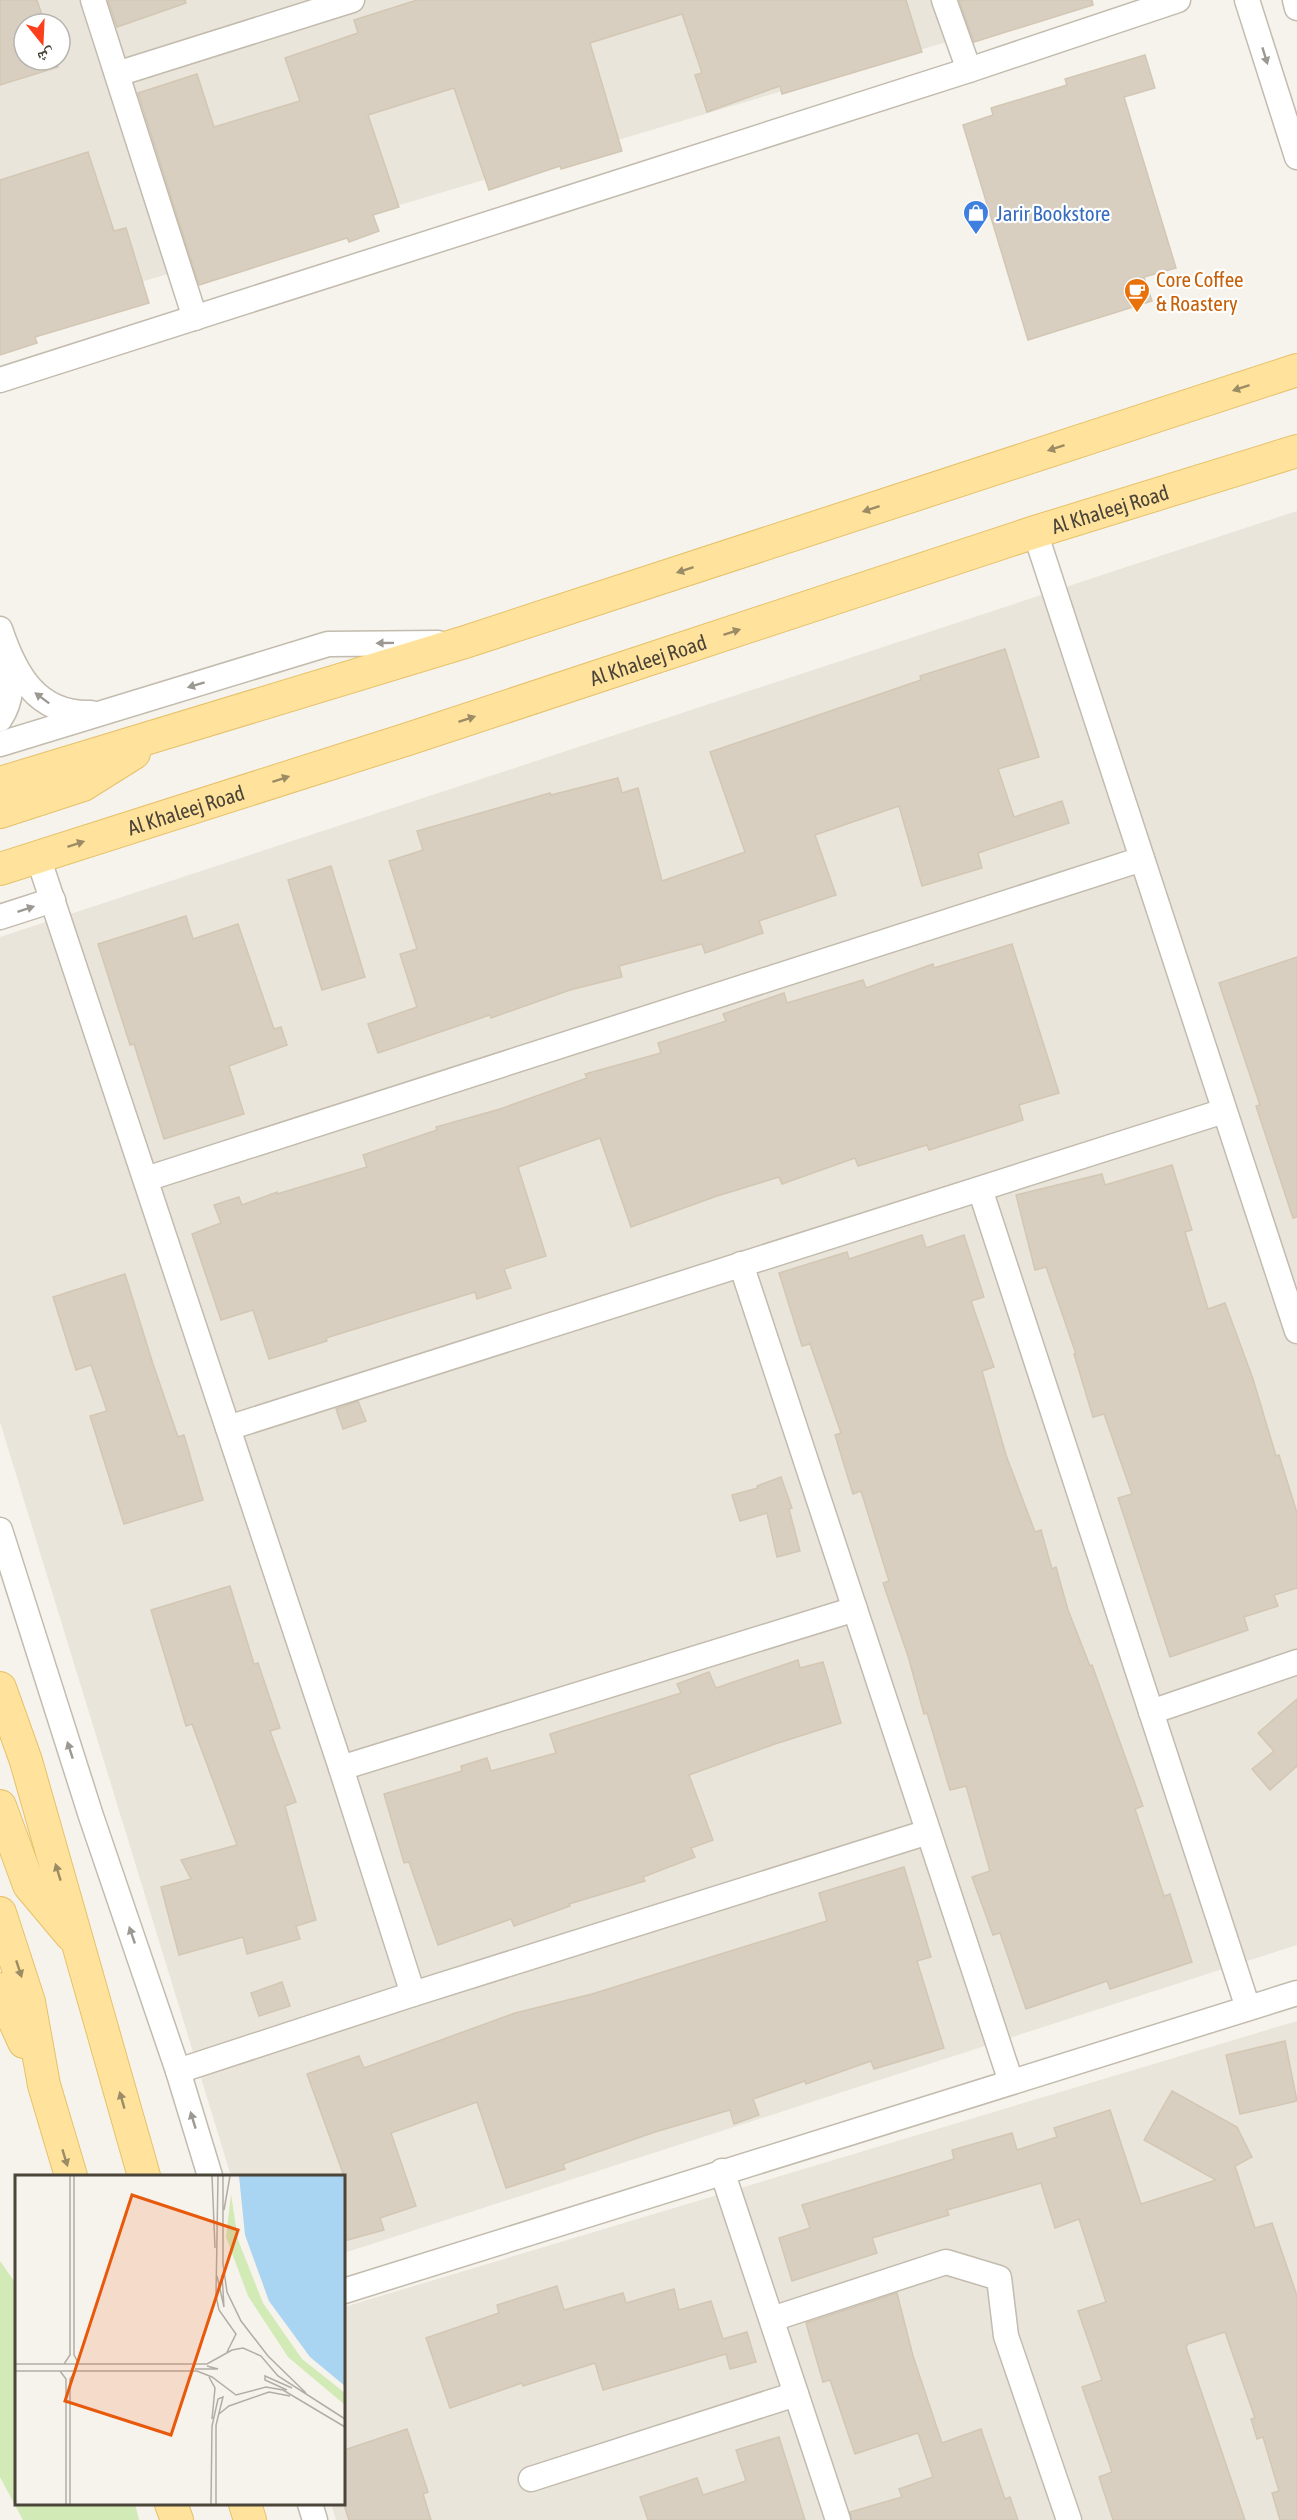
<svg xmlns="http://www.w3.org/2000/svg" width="1297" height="2520" viewBox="0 0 1297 2520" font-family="'Asap Condensed','Noto Naskh Arabic',sans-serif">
  <rect width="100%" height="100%" fill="#f6f3ec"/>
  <g fill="#eae5da" fill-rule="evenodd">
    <path d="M 0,0 L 1088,0 L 0,324 ZM 24,24 L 60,24 L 60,60 L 24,60 Z"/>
    <path d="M 1297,511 L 1297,1945 L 344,2253 L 344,2176 L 231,2176 L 0,1422 L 0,937 Z"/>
    <path d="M 1297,2021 L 1297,2520 L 336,2520 L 331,2504 L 344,2504 L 344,2307 Z"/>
  </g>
  <path fill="#d2eab5" d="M 0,2261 L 16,2284 L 16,2504 L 135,2504 L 139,2520 L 23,2520 L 0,2477 Z"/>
  <g fill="#d8cfc1" stroke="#d3c7b4" stroke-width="1.5">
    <path d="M 0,0 L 37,0 L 45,24 L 24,24 L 24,60 L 56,60 L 58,67 L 0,85 Z"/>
    <path d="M 108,0 L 185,0 L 186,3 L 117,27 Z"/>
    <path d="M 417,0 L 906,0 L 922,52 L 782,94 L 780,86 L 707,112 L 695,75 L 702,73 L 682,14 L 590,43 L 622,151 L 561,169 L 560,166 L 489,190 L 454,88 L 368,115 L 399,207 L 373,215 L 379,231 L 349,242 L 347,238 L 199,285 L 138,93 L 197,74 L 214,127 L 300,101 L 285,58 L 358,33 L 354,20 Z"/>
    <path d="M 959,0 L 1092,0 L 1093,5 L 974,42 Z"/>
    <path d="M 1145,55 L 1155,88 L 1124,97 L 1176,268 L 1144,277 L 1152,301 L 1028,340 L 963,125 L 993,115 L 991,108 L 1067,85 L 1065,79 Z"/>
    <path d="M 88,152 L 114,231 L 126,228 L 149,303 L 35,337 L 37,343 L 0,355 L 0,180 Z"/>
    <path d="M 1005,649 L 1039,757 L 998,769 L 1014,817 L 1062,801 L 1069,823 L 978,853 L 982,868 L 922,886 L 899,806 L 815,835 L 836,895 L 759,921 L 763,933 L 705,953 L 702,944 L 619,966 L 622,977 L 570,990 L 491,1018 L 490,1015 L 378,1053 L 368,1024 L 417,1007 L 400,954 L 417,949 L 389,861 L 423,850 L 417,831 L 550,793 L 551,795 L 618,778 L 622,793 L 638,788 L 662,881 L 745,852 L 710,752 L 921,680 L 920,676 Z"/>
    <path d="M 331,866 L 365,977 L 322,990 L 288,880 Z"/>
    <path d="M 186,916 L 193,939 L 238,924 L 274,1029 L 281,1027 L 287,1045 L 229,1066 L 244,1114 L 164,1139 L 134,1044 L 130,1045 L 98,944 Z"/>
    <path d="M 1012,944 L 1059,1093 L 1019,1105 L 1023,1120 L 929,1150 L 927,1145 L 858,1166 L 855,1158 L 782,1184 L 779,1177 L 717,1196 L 631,1227 L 600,1138 L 518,1167 L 546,1256 L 504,1269 L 511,1288 L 477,1299 L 475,1292 L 326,1338 L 327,1341 L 269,1359 L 253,1310 L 221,1320 L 192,1234 L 221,1223 L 214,1205 L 239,1197 L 242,1205 L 277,1192 L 277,1194 L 367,1167 L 363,1155 L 437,1130 L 436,1127 L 500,1109 L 587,1078 L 585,1074 L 661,1053 L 658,1043 L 726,1021 L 723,1014 L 784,993 L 787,1003 L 863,980 L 866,988 L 933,964 L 934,968 Z"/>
    <path d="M 1297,957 L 1297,1217 L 1293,1218 L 1256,1106 L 1260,1105 L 1219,983 Z"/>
    <path d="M 1172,1165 L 1192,1230 L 1185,1232 L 1208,1309 L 1225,1303 L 1253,1379 L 1276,1456 L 1279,1455 L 1297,1513 L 1297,1588 L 1274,1595 L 1278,1606 L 1244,1617 L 1248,1630 L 1170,1657 L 1118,1498 L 1132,1494 L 1104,1414 L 1093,1417 L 1074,1354 L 1076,1354 L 1046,1267 L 1035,1270 L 1016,1195 L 1102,1174 L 1105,1185 Z"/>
    <path d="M 922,1235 L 926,1248 L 964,1235 L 984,1297 L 971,1301 L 994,1367 L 982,1371 L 1006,1455 L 1035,1532 L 1041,1530 L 1052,1569 L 1056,1567 L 1068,1610 L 1090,1666 L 1092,1665 L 1143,1806 L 1135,1809 L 1164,1896 L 1170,1894 L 1192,1962 L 1110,1989 L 1107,1981 L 1026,2009 L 1000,1933 L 993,1935 L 972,1877 L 990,1871 L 966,1786 L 950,1790 L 927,1713 L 924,1714 L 908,1656 L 883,1583 L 889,1581 L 861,1491 L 853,1494 L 835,1435 L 841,1433 L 810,1344 L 802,1346 L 779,1273 L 847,1252 L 849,1259 Z"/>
    <path d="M 125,1274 L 153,1364 L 178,1437 L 184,1435 L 203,1500 L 124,1524 L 90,1416 L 107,1411 L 91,1365 L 76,1370 L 53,1297 Z"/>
    <path d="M 358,1401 L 366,1421 L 343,1429 L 336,1409 Z"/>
    <path d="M 781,1477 L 792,1508 L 789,1509 L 800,1551 L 777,1557 L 767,1513 L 740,1521 L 732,1495 L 758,1488 L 757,1486 Z"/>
    <path d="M 230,1586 L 254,1664 L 258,1663 L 280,1728 L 270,1731 L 296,1802 L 285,1806 L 316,1920 L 296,1926 L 300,1939 L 247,1954 L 243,1937 L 179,1955 L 161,1887 L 191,1879 L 181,1860 L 237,1845 L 192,1724 L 186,1726 L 151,1610 Z"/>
    <path d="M 798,1660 L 800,1668 L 823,1662 L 841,1723 L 775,1744 L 689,1775 L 713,1840 L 691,1848 L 695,1857 L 643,1877 L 645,1881 L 569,1904 L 570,1906 L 514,1926 L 511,1919 L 438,1945 L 409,1862 L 404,1863 L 384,1794 L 462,1771 L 461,1766 L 487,1758 L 491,1771 L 556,1753 L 550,1734 L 681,1693 L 677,1684 L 709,1672 L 716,1688 Z"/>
    <path d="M 1297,1699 L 1297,1766 L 1270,1790 L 1252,1769 L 1274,1751 L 1258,1733 Z"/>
    <path d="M 904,1867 L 931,1957 L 917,1961 L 944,2048 L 874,2069 L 871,2061 L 806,2084 L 805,2081 L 753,2099 L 759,2115 L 734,2124 L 730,2110 L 655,2132 L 563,2164 L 565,2169 L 506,2188 L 477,2102 L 391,2133 L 416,2206 L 380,2218 L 384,2230 L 344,2241 L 344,2176 L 307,2074 L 359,2056 L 364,2068 L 515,2013 L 592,1994 L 827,1921 L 819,1893 Z"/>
    <path d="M 282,1982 L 290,2006 L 259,2016 L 251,1993 Z"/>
    <path d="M 1285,2041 L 1297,2101 L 1240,2114 L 1226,2055 Z"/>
    <path d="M 1172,2091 L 1237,2127 L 1252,2157 L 1235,2166 L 1255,2228 L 1272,2223 L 1297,2296 L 1297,2520 L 1280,2520 L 1272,2493 L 1279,2491 L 1263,2437 L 1257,2439 L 1251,2419 L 1255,2418 L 1225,2332 L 1188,2344 L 1186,2347 L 1245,2520 L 1113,2520 L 1099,2477 L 1112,2472 L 1082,2387 L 1102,2380 L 1078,2311 L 1106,2302 L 1079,2219 L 1055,2228 L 1041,2183 L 947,2210 L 949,2215 L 872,2238 L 877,2253 L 792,2281 L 779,2238 L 810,2228 L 802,2205 L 954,2159 L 952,2150 L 1012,2133 L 1017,2150 L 1057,2137 L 1054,2128 L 1110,2110 L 1141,2204 L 1216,2180 L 1144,2140 Z"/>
    <path d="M 557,2286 L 564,2310 L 623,2293 L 626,2303 L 674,2289 L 679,2310 L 711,2301 L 723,2339 L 747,2332 L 756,2362 L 730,2369 L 726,2354 L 603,2390 L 595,2363 L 523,2386 L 522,2383 L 450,2408 L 426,2338 L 499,2313 L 497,2305 Z"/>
    <path d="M 897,2293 L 913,2356 L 942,2443 L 981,2429 L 1005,2499 L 1010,2497 L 1018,2520 L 852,2520 L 850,2512 L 902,2497 L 899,2489 L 933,2477 L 918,2433 L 855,2454 L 830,2380 L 823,2382 L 806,2323 Z"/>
    <path d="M 407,2429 L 428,2492 L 423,2494 L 431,2520 L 349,2520 L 344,2505 L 344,2450 Z"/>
    <path d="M 779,2437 L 805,2520 L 648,2520 L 640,2497 L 697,2478 L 703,2495 L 746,2481 L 736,2450 Z"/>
  </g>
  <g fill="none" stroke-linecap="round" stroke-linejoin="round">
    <defs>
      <g id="minor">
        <path d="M 93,0 L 195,318"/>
        <path d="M 944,0 L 969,70"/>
        <path d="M 1247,0 L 1297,157"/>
        <path d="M 1295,0 L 1297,8"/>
        <path d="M 117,74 L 352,0"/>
        <path d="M 0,380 L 969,70 L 1178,0"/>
        <path d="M 1035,532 L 1297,1331"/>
        <path d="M 0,629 C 15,674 37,715 91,713"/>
        <path d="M 0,719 C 13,699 11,683 8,660"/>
        <path d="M 0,744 L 328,644 L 438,643"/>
        <path d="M 38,857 L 341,1768 L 413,1994"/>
        <path d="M 0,917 L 53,900"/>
        <path d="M 146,1179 L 1142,859"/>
        <path d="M 980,1189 L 1248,2008"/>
        <path d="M 741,1264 L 1011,2082"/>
        <path d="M 228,1428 L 1224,1111"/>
        <path d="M 0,1530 L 91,1816 L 178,2071 L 210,2176"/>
        <path d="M 1151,1712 L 1297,1662"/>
        <path d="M 341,1768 L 855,1609"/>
        <path d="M 178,2071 L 413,1994 L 928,1832"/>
        <path d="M 722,2171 L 838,2520"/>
        <path d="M 344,2291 L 1297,1993"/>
        <path d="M 772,2319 L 946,2262 L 999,2278 L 1006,2336 L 1069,2520"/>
        <path d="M 531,2479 L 796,2394"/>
        <path d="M 310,2504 L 315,2520"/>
      </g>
      <g id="major">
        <path d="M 0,783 L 465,642 L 1297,370"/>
        <path d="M 0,812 L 83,785 L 134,753"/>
        <path id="s1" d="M 0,869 L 408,739 L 1035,532 L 1297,451"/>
        <path d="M 0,1688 L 26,1761 L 144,2176"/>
        <path d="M 0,1806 L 29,1885 L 71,1935"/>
        <path d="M 0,1913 L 29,2002 L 44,2085 L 71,2176"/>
        <path d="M 0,1989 L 24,2042"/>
        <path d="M 171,2504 L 177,2520"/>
        <path d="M 245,2504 L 250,2520"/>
      </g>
    </defs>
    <use href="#minor" stroke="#c2bbae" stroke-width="27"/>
    <use href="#major" stroke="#e6c16a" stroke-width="34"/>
    <use href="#minor" stroke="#fff" stroke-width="24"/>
    <use href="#major" stroke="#ffe39c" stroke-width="32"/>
  </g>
  <defs><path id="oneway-solid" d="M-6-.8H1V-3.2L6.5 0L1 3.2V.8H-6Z" transform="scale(1.5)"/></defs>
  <g fill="#9c9892">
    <use href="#oneway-solid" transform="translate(1265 56) rotate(73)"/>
    <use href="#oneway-solid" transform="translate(385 643) rotate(179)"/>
    <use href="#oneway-solid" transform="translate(196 685) rotate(163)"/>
    <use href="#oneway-solid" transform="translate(42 698) rotate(-143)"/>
    <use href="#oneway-solid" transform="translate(26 909) rotate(-18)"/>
    <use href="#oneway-solid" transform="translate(70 1750) rotate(-108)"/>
    <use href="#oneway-solid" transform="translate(132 1935) rotate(-109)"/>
    <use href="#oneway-solid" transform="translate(193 2120) rotate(-107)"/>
  </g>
  <g fill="#9c8c66">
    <use href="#oneway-solid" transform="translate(1241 388) rotate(162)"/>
    <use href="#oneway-solid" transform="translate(1056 448) rotate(162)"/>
    <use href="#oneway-solid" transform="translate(871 509) rotate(162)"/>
    <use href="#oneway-solid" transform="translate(685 570) rotate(162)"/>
    <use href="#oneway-solid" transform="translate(732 632) rotate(-18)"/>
    <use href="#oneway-solid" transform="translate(467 719) rotate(-18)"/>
    <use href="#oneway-solid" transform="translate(281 779) rotate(-18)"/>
    <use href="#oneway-solid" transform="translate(76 844) rotate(-18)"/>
    <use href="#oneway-solid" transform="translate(58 1872) rotate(-107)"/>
    <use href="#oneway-solid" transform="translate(19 1969) rotate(72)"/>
    <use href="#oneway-solid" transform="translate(122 2100) rotate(-106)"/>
    <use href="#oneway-solid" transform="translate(65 2158) rotate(73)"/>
  </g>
  <defs>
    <symbol id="shop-pin" viewBox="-11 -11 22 30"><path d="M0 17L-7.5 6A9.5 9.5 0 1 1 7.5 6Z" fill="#3f7fe0" stroke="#fff"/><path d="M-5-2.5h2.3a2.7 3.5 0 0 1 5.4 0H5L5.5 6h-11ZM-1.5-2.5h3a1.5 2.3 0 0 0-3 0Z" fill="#fff"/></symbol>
    <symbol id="cafe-pin" viewBox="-11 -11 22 30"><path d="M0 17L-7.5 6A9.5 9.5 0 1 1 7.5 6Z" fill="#e8710a" stroke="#fff"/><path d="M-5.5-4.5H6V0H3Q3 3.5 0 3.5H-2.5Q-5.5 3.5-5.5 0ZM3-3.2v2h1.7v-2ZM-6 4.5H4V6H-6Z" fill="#fff"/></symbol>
  </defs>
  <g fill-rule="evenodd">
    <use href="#shop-pin" x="961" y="198" width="30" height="40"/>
    <use href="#cafe-pin" x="1122" y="276" width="30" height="40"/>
  </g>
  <g text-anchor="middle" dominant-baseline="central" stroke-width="4.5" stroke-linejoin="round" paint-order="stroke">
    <g font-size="21" fill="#366cbe" stroke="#fff" text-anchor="start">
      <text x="996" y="213">Jarir Bookstore</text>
    </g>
    <g font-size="21" fill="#c56008" stroke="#fff" text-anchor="start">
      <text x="1156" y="279">Core Coffee<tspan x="1156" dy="24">&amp; Roastery</tspan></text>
    </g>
    <g font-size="21" fill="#4b4439" stroke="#fff">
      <text stroke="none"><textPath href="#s1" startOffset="1167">Al Khaleej Road</textPath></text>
      <text stroke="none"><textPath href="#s1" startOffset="681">Al Khaleej Road</textPath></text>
      <text stroke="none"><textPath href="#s1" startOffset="195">Al Khaleej Road</textPath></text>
    </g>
  </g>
  <g transform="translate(15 2175)">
    <rect width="330" height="330" fill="#f6f3ec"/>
    <path d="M 216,19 L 223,65 L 248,128 L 287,184 L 330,218 L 330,230 L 273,182 L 233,121 L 211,62 Z" fill="#d2eab5"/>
    <path d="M 224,1 L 330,1 L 330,211 L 295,182 L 254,126 L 230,60 Z" fill="#a9d4f2"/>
    <path fill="none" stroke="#b2ada4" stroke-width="1.5" d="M 59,1 L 59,180 L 64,189M 197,1 L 200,73M 203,1 L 201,121 L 204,135 L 221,159 L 212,177M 209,35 L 215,1M 208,89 L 212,117 L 226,146 L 253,181 L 291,218M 208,90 L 208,1M 202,101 L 209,132 L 207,100M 0,189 L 192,189 L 217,175 L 228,173 L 246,181 L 263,201 L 330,244M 49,189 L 55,180 L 55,1M 180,194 L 203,194 L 192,191M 0,196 L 182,196 L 197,202 L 221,220 L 251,212 L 268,215 L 330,252M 45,196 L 51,204 L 51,329M 194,202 L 200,213 L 197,244M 272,215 L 250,205 L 250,201 L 277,213M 204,239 L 214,231 L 254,217 L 275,221M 197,251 L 203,224 L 208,222 L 201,250 L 201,329M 55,329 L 55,204 L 61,196M 196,329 L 197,251"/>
    <path fill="#e8590c" fill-opacity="0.15" stroke="#e8590c" stroke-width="3" d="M 117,20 L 223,55 L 156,260 L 50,226 Z"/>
    <rect width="330" height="330" fill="none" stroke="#4b4439" stroke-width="3"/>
  </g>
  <g transform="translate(42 42) rotate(162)"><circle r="28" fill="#ffffff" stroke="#b7b4b0" stroke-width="1.5"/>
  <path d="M0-4.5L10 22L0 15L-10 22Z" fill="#fc3f1d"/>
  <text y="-9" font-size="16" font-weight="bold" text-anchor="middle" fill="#4b4439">ش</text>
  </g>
</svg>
